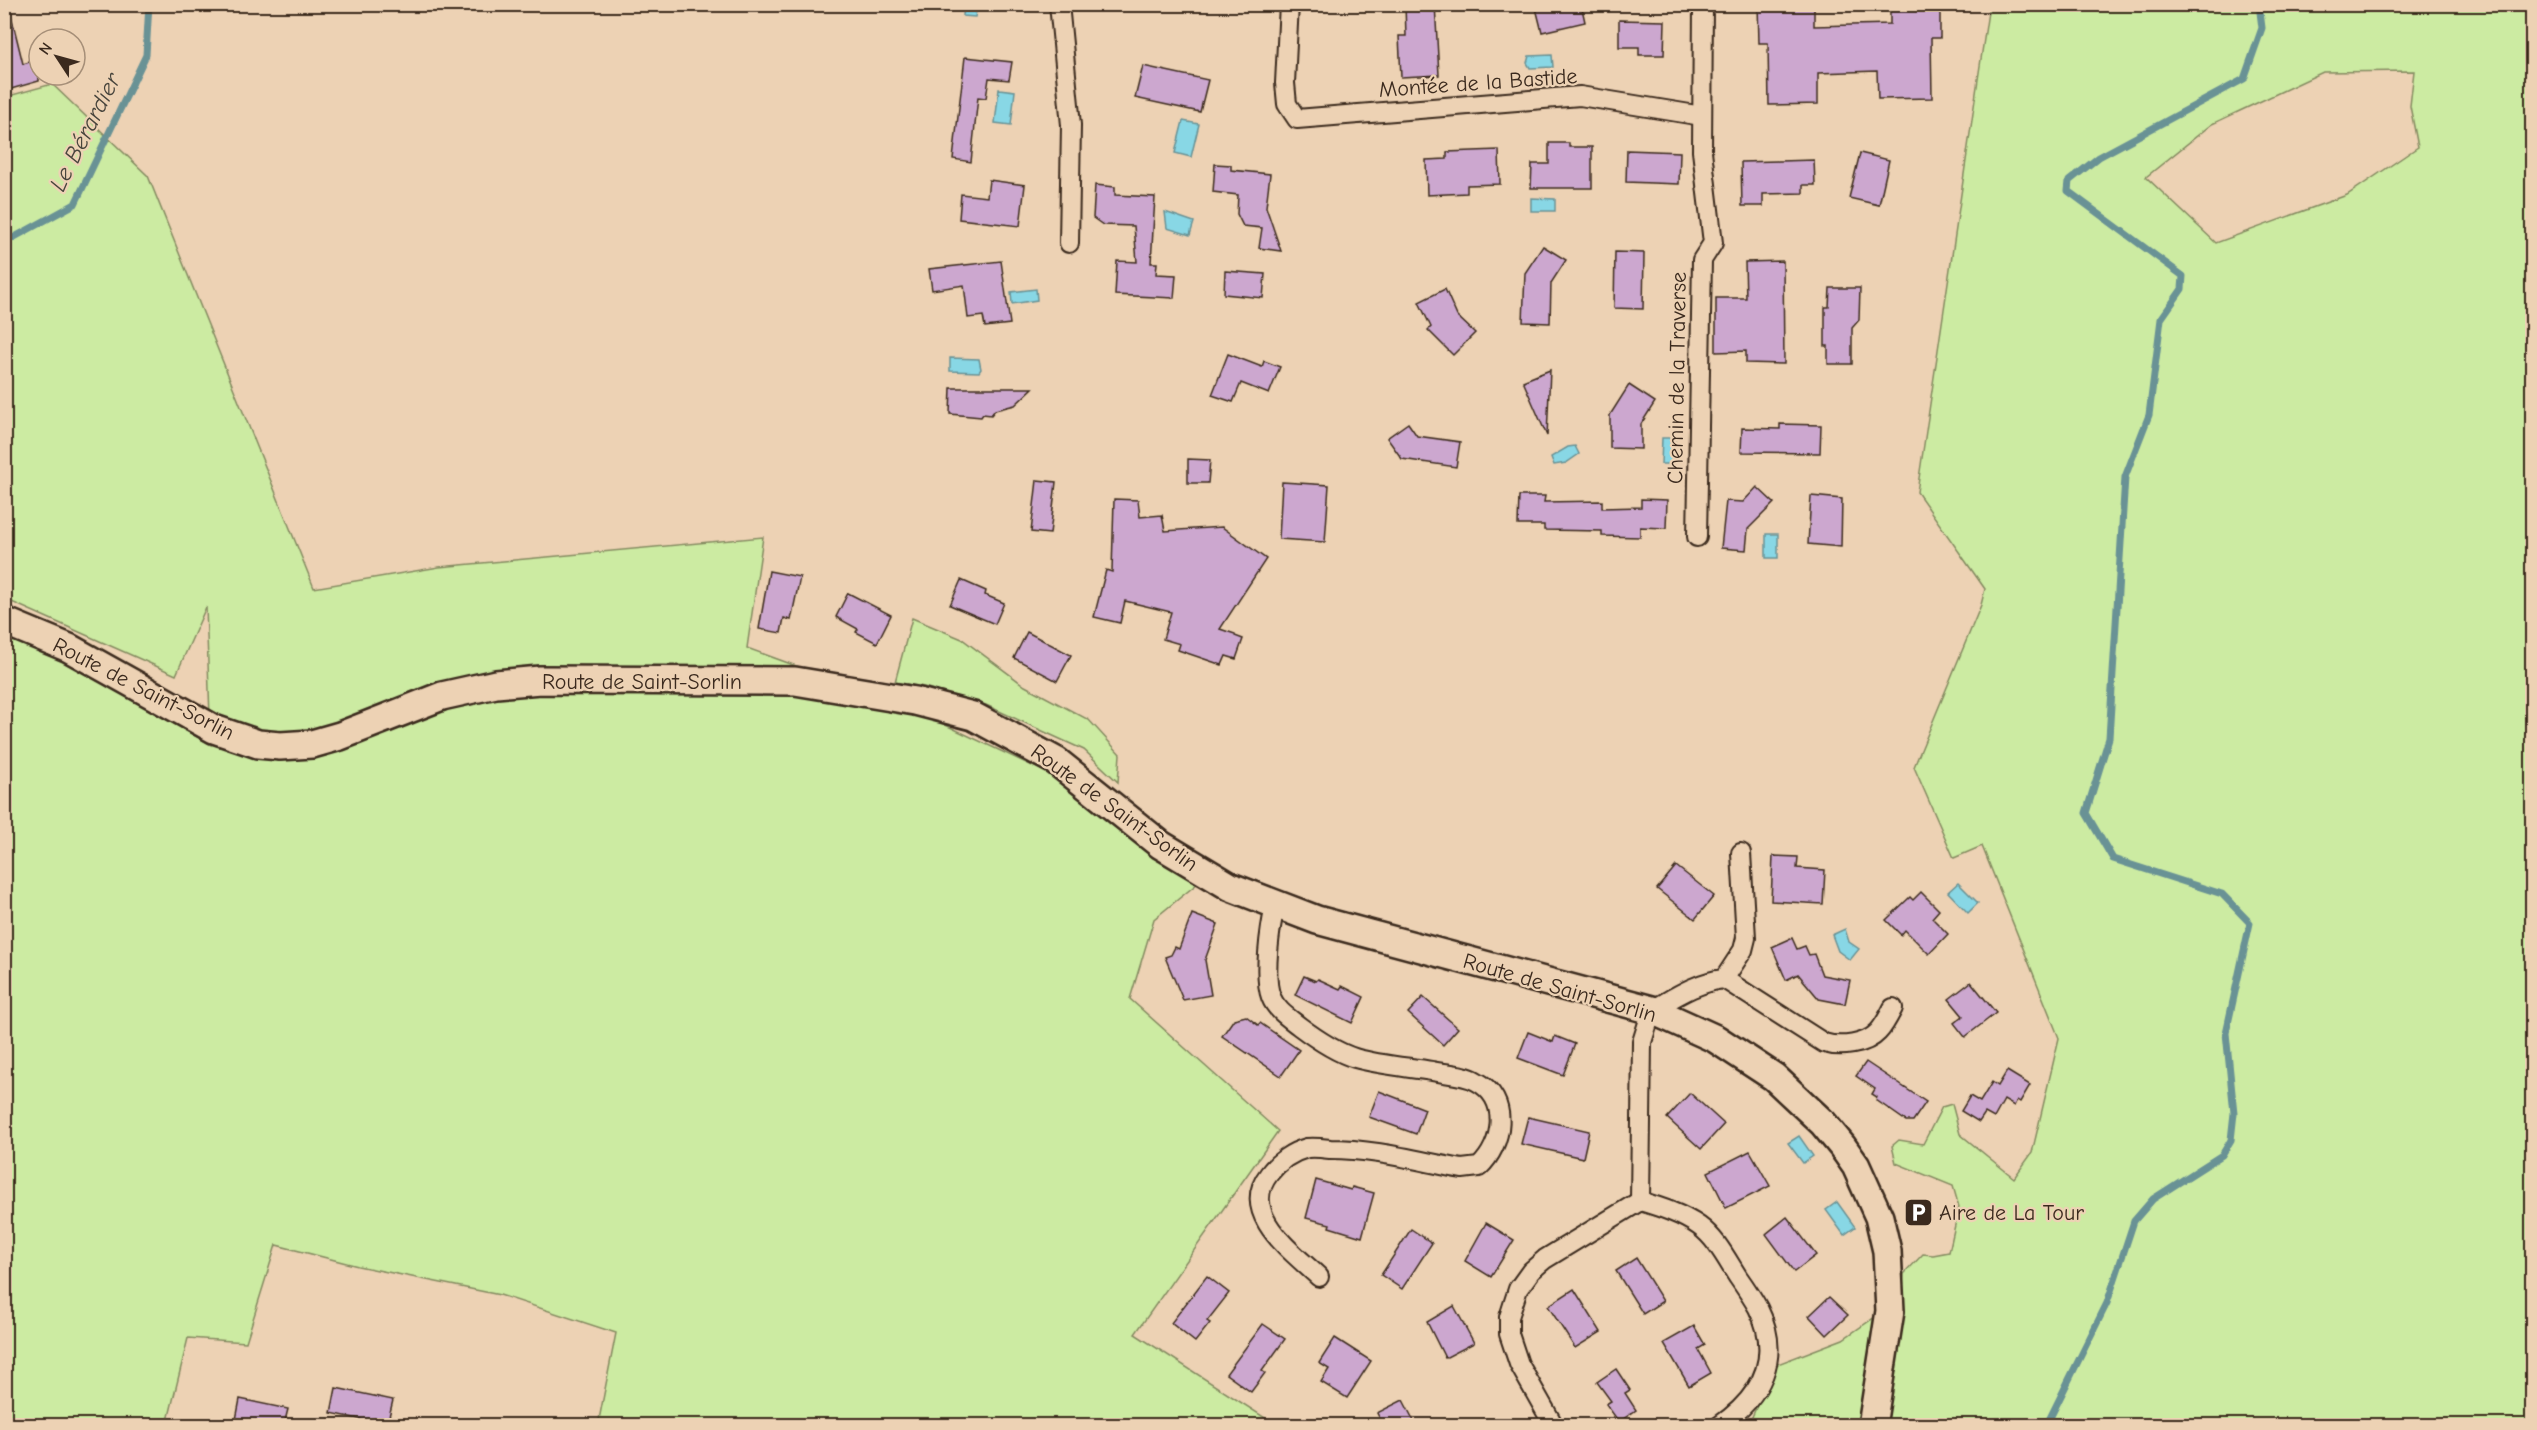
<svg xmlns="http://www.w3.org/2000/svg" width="2537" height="1430" viewBox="0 0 2537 1430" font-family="'Comic Neue',sans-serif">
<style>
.green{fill:#cceba2;stroke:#848a60;stroke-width:1.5;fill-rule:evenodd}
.water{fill:#88d7e5;stroke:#699295;stroke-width:1.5}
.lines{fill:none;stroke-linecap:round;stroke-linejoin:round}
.stream{stroke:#699295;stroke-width:7}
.building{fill:#cca7cf;stroke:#3b2a1e;stroke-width:1.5}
.street-casing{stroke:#3b2a1e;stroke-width:22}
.secondary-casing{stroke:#3b2a1e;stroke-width:32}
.street{stroke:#edd2b4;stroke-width:18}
.secondary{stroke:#edd2b4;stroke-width:27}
.labels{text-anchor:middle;stroke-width:4.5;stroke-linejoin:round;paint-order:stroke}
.street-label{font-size:22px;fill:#3b2a1e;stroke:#edd2b4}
.poi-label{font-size:22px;fill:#3b2a1e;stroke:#edd2b4;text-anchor:start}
.water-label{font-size:24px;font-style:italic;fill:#47443c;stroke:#edd2b4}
</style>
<rect width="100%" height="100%" fill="#edd2b4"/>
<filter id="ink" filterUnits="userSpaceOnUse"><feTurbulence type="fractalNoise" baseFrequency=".0167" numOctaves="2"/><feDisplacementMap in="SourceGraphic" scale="12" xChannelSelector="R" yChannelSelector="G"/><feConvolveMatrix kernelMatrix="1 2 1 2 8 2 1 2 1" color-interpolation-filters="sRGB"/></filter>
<g filter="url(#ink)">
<!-- green -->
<g class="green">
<path d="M1989 5H2532V1425L1748 1426 1775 1365 1843 1339 1901 1299 1904 1274 1923 1254 1933 1255 1949 1252 1959 1207 1953 1186 1896 1163 1892 1146 1899 1140 1923 1144 1942 1107 1952 1104 1960 1134 2014 1178 2032 1153 2059 1038 1982 846 1954 858 1914 767 1981 605 1985 589 1917 492ZM2414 71 2410 106 2418 147 2347 195 2216 243 2146 177 2212 124 2323 72Z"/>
<polygon points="52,84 148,176 314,588 439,567 763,537 747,648 903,705 1075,786 1198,883 1154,919 1130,999 1278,1131 1135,1334 1276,1425 598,1425 616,1333 500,1295 358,1266 276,1245 246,1342 188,1338 167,1425 27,1426 5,1422 5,637 46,651 211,745 206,607 176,675 5,599 5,97"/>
<polygon points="912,618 962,639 1025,686 1089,720 1120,754 1118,782 1084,750 986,705 924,687 895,682"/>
</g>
<!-- water -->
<g class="water">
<polygon points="964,5 977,5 975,17 963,16"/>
<polygon points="1552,55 1553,67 1530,68 1527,63 1529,56"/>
<polygon points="999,89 1015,91 1011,125 995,123"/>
<polygon points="1183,121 1199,124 1191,157 1175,153"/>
<polygon points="1531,198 1555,199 1555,211 1531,211"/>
<polygon points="1165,212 1194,222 1190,235 1167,228"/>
<polygon points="1036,289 1037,300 1012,304 1011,292"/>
<polygon points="950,358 979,359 981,369 979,372 950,371"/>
<polygon points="1662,438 1675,438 1674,464 1661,464"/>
<polygon points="1575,446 1579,454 1566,463 1554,465 1551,457 1568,447"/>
<rect x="1766" y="534" width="12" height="24"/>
<polygon points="1958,883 1978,903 1968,913 1948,892"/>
<polygon points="1845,929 1849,942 1859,949 1850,960 1838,951 1832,935"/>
<polygon points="1799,1136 1813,1156 1803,1163 1788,1143"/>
<polygon points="1837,1202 1855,1227 1844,1235 1826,1210"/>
</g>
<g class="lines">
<!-- stream -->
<g class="stream">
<polyline points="4,238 11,239 75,204 146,55 149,4"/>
<polyline points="2046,1426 2107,1303 2134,1221 2153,1199 2222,1155 2231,1140 2234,1113 2226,1033 2250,923 2222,894 2113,859 2086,813 2109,738 2125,477 2149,415 2161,319 2182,289 2183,276 2068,191 2069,181 2099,157 2244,79 2262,28 2259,4"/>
</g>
</g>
<!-- building -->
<g class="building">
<polygon points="1405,4 1435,4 1439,75 1401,77 1399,36 1406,36"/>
<polygon points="1535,4 1581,4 1585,22 1542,32"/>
<polygon points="1758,4 1814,4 1814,26 1890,24 1890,4 1940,4 1940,38 1931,38 1932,98 1878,99 1877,71 1818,73 1818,104 1769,105 1768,43 1759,43"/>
<polygon points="11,15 23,64 39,59 39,81 4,91 4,16"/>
<polygon points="1619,20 1665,21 1664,55 1639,55 1639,47 1619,47"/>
<polygon points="965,57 1012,62 1009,80 989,78 986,98 978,97 971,162 953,159"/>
<polygon points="1143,66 1208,80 1200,112 1135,98"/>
<polygon points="1549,143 1569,143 1569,147 1592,147 1592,188 1531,188 1532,164 1549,164"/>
<polygon points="1499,150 1500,184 1467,185 1467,193 1427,195 1426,160 1447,159 1447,152"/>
<polygon points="1627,150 1680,152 1679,184 1626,182"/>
<polygon points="1860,153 1889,160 1879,205 1849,198"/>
<polygon points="1814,160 1815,185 1803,185 1803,193 1763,194 1763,206 1742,206 1741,162"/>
<polygon points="1215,164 1231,165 1231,170 1270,174 1266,207 1281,251 1259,248 1262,228 1243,226 1237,214 1238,195 1213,192"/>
<polygon points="989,180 1025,185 1020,226 959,219 961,194 987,197"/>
<polygon points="1095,185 1115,187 1115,195 1155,197 1151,263 1157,263 1156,274 1176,275 1174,298 1115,295 1117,261 1137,262 1134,226 1103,225 1093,218"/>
<polygon points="1543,246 1566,260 1551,283 1550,323 1523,322 1525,273"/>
<polygon points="1615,252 1644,253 1643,309 1614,308"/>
<polygon points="1001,261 1010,324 985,327 983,316 968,318 964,285 932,290 929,269"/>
<polygon points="1783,261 1784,364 1746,363 1746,351 1716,352 1716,298 1746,298 1745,262"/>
<polygon points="1225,271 1265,274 1263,298 1224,294"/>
<polygon points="1830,288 1860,288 1859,320 1852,328 1852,364 1828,364 1828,346 1825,346 1825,307 1829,307"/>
<polygon points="1445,289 1457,316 1475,333 1453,355 1428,330 1431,327 1419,302"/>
<polygon points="1228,354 1262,367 1264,361 1280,367 1269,394 1241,383 1233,402 1212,395"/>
<polygon points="1550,370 1547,436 1523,381"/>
<polygon points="1629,385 1655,402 1641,424 1641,449 1610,448 1610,415"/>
<polygon points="951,388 1033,388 1015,405 995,410 991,415 983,414 981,417 950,414"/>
<polygon points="1408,423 1417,436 1460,442 1456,467 1402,459 1387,438"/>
<polygon points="1780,424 1821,425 1820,453 1741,452 1742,428 1780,429"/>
<polygon points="1188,459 1210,460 1208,483 1188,483"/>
<polygon points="1037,480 1056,482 1050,534 1031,532"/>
<polygon points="1282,482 1329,485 1325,542 1279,539"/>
<polygon points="1757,487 1774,503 1748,529 1746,550 1721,548 1726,501 1743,502"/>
<polygon points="1519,496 1545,496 1544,502 1602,501 1602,508 1641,507 1641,499 1667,500 1666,528 1640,527 1640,537 1602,536 1602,531 1544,530 1544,525 1518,525"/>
<polygon points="1811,496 1842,499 1841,547 1808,544"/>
<polygon points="1114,499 1138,500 1140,517 1162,515 1165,531 1222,527 1266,559 1220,629 1235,634 1235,636 1243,639 1236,659 1226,656 1222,665 1178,650 1180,644 1163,639 1171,612 1125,601 1120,623 1094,617 1106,570 1112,572"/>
<polygon points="769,571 800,577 791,620 784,618 781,633 759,629"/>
<polygon points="961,580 986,591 985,595 1004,603 995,624 950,605"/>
<polygon points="848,593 891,615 877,643 856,632 858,629 836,617"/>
<polygon points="1027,632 1071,655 1057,681 1014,658"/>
<polygon points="1773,856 1798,857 1797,868 1825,870 1823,904 1771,901"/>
<polygon points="1676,866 1714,896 1695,919 1657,889"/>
<polygon points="1921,892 1939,910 1932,918 1948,934 1929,954 1905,930 1901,935 1886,920 1910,897 1913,900"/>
<polygon points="1192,914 1218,924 1205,960 1211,995 1183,1000 1165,957 1171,955 1175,947 1179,949"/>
<polygon points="1792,938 1797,949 1805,946 1809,955 1814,954 1822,975 1850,980 1845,1004 1819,999 1798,974 1786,980 1772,947"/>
<polygon points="1304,976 1316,981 1318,979 1340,989 1342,986 1364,997 1352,1023 1295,995"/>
<polygon points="1971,982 1996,1013 1965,1037 1954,1023 1963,1016 1949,999"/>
<polygon points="1423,997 1458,1028 1443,1045 1408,1013"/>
<polygon points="1246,1016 1258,1025 1260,1023 1299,1050 1281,1076 1222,1036 1234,1019"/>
<polygon points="1528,1032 1553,1042 1555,1036 1575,1044 1563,1075 1518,1058"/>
<polygon points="1866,1062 1926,1102 1913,1121 1906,1121 1876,1100 1877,1097 1872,1094 1875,1089 1856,1076"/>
<polygon points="2007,1071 2030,1085 2020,1102 2017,1100 2014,1106 2004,1100 1994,1118 1985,1113 1979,1122 1961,1111 1970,1096 1980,1102 1992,1082 1998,1086"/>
<polygon points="1379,1091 1425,1109 1416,1134 1369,1117"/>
<polygon points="1690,1093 1724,1124 1701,1149 1667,1118"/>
<polygon points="1528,1117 1589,1131 1583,1158 1521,1144"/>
<polygon points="1750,1151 1770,1186 1726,1208 1708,1172"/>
<polygon points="1316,1180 1351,1190 1352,1187 1374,1193 1362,1237 1329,1227 1330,1224 1306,1218"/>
<polygon points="1787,1217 1816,1255 1794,1272 1766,1234"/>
<polygon points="1486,1223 1514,1240 1491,1277 1465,1261"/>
<polygon points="1411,1229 1432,1243 1402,1289 1381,1275"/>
<polygon points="1636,1258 1663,1301 1643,1314 1616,1271"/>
<polygon points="1207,1276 1229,1293 1207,1321 1210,1323 1195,1342 1171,1323"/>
<polygon points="1574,1289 1601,1332 1575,1348 1548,1306"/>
<polygon points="1829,1297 1848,1315 1827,1335 1809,1316"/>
<polygon points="1454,1306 1474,1343 1445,1358 1427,1322"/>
<polygon points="1263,1324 1285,1339 1262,1371 1265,1373 1251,1392 1226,1374"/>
<polygon points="1694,1326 1705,1345 1698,1349 1711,1373 1689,1386 1664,1343"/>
<polygon points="1335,1338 1371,1361 1347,1398 1321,1382 1329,1369 1319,1363"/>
<polygon points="1616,1369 1630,1390 1625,1393 1636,1410 1619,1422 1606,1404 1611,1401 1597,1382"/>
<polygon points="336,1388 393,1400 387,1425 331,1413"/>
<polygon points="240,1399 288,1409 284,1425 235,1425"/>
<polygon points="1403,1400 1416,1425 1383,1425 1377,1413"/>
</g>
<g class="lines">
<defs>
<g id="street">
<polyline points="1059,4 1071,125 1069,243"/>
<polyline points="1289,4 1285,83 1287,104 1297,119 1580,96 1702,116"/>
<polyline points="1697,537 1702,260 1713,243 1702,151 1703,4"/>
<path d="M1275 906C1270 928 1263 976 1271 997 1276 1010 1289 1018 1299 1026 1315 1038 1335 1052 1355 1058 1379 1065 1407 1067 1432 1071 1446 1074 1464 1074 1476 1081 1511 1099 1503 1145 1479 1167L1462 1169C1418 1161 1374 1149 1330 1149 1322 1148 1314 1147 1307 1148 1292 1152 1278 1162 1269 1174 1238 1214 1293 1252 1319 1277"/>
<path d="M1724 979 1824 1043C1840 1048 1866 1045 1878 1032 1884 1026 1889 1016 1893 1008"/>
<path d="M1640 1201 1642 1042 1652 1010C1675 997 1697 982 1724 979L1743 950 1746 938 1741 853"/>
<path d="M1554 1426 1519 1364 1509 1334V1317L1518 1289 1531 1271 1545 1259 1640 1201C1660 1207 1682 1214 1699 1226 1716 1238 1727 1260 1738 1277 1745 1287 1752 1297 1758 1308 1783 1358 1761 1397 1719 1426"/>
</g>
<polyline id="secondary" points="4,621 69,648 214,729 258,744 280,746 312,744 340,736 442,696 496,684 540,680 795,681 915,701 973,716 1056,761 1161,845 1231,887 1317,920 1652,1010 1716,1039 1774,1077 1823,1123 1842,1146 1856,1166 1879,1217 1887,1251 1890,1311 1872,1426"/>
</defs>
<!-- street casing -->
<use href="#street" class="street-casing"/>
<!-- secondary casing -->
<use href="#secondary" class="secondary-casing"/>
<!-- street -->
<use href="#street" class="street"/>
<!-- secondary -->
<use href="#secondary" class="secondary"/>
</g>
</g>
<!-- icons -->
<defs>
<symbol id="parking-square" viewBox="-11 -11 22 22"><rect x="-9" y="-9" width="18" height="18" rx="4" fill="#3b2a1e" stroke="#edd2b4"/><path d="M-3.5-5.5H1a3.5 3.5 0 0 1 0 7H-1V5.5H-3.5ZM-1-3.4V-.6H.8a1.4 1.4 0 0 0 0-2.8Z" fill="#fff"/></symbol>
</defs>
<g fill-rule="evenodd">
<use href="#parking-square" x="1902" y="1196" width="33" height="33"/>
</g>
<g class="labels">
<!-- street labels -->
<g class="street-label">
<text transform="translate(1478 82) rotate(-4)" y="8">Montée de la Bastide</text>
<text transform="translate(1676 378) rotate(-89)" y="8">Chemin de la Traverse</text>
<text x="642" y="689">Route de Saint-Sorlin</text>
<text transform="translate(144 688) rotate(27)" y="8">Route de Saint-Sorlin</text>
<text transform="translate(1115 807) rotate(36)" y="8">Route de Saint-Sorlin</text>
<text transform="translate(1560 987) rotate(16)" y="8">Route de Saint-Sorlin</text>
</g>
<!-- poi labels -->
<g class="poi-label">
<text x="1939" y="1220">Aire de La Tour</text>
</g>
<!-- water labels -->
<g class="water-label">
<text transform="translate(85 132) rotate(-63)" y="8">Le Bérardier</text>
</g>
</g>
<!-- margin -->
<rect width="2537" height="1430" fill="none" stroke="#edd2b4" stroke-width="24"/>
<rect x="12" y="12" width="2513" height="1406" fill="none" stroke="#3b2a1e" stroke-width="2" filter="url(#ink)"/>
<!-- north arrow -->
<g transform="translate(57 57) rotate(306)"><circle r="28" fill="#edd2b4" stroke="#a68f78" stroke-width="1.5"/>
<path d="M0-4.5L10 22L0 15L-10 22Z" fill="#3b2a1e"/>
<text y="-9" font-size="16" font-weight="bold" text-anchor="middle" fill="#3b2a1e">N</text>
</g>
</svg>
